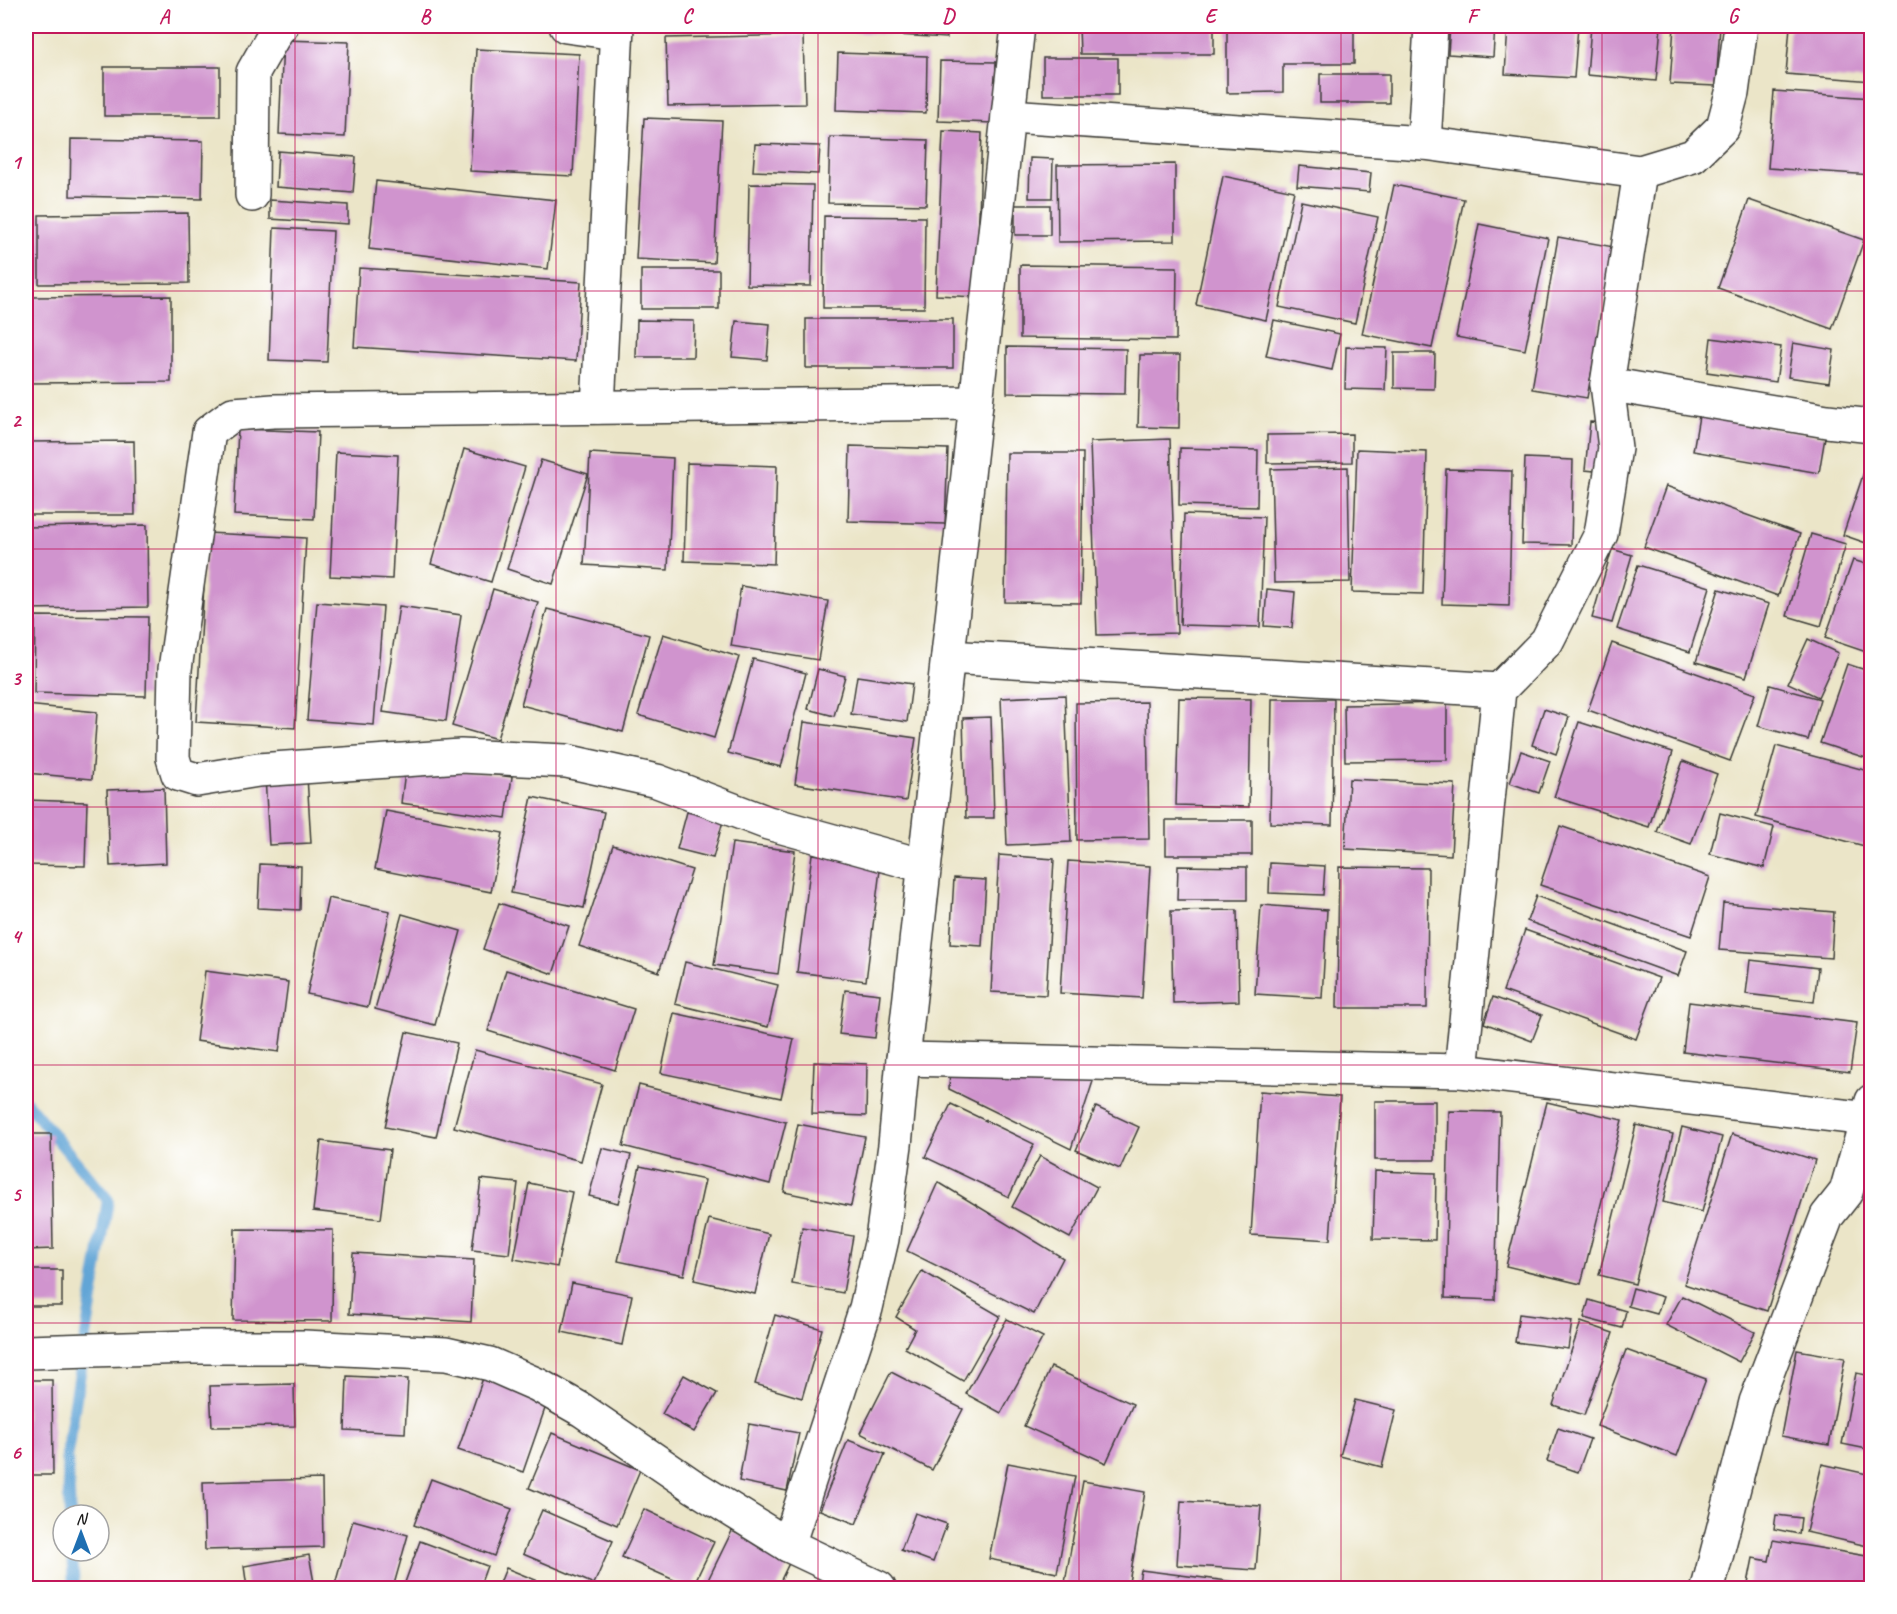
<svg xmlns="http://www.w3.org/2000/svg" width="1897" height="1614" viewBox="0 0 1897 1614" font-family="Caveat,sans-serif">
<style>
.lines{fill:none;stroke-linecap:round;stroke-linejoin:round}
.stream{stroke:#62a5d6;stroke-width:12}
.building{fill:#d094ce}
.minor-casing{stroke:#3b3a36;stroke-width:36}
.minor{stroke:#fff;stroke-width:33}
.grid{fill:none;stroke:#c2185b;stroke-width:1.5;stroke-opacity:0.55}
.neatline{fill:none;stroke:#c2185b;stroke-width:2}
.grid-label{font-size:20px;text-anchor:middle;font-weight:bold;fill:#c2185b}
</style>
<rect width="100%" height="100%" fill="#fff"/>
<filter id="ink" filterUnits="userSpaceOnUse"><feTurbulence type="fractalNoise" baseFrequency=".0167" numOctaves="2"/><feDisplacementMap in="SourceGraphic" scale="12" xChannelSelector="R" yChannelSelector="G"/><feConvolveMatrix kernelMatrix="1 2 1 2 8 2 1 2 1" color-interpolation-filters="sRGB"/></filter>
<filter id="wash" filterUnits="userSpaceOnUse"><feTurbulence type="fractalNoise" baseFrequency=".008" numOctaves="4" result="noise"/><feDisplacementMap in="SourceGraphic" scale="24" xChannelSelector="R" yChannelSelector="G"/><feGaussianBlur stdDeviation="1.35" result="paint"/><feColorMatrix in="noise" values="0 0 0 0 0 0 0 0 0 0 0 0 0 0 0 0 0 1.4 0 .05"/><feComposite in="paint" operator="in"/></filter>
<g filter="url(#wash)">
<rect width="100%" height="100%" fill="#ebe5c8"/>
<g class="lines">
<!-- stream -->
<g class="stream">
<polyline points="26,1102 108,1200 67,1453 70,1515"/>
<polyline points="72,1551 74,1588"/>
</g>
</g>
<g id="blocks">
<!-- building -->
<g class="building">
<polygon points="833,26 947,26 947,38 833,31"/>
<polygon points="1079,26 1214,26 1214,54 1080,54"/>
<polygon points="1227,26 1354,26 1354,64 1283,64 1283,92 1227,93"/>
<polygon points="1450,26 1495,26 1493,57 1448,54"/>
<polygon points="1508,26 1578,26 1574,78 1505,74"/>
<polygon points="1591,26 1661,26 1656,81 1587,75"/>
<polygon points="1674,26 1720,26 1716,86 1670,84"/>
<polygon points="1790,26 1872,26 1872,81 1786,74"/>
<polygon points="803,35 805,104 668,106 666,38"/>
<polygon points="283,40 349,42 345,137 279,134"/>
<polygon points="476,49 579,54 573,176 470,171"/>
<polygon points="838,53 927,56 926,113 836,110"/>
<rect x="1043" y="58" width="75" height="37"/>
<polygon points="940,61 996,62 994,123 938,121"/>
<rect x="104" y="67" width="116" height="49"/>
<rect x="1320" y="74" width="69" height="29"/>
<polygon points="1774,91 1872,98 1872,175 1768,168"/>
<polygon points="644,118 722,121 714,263 636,259"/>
<polygon points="943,131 982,133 976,297 936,295"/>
<polygon points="830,137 928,140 926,205 828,203"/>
<polygon points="71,139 203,141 202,199 70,196"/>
<polygon points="755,144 820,146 818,174 753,171"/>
<polygon points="278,151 356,157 353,193 276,187"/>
<polygon points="1030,158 1053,159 1052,198 1029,198"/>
<polygon points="1175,164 1175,241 1058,242 1057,165"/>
<polygon points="1299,166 1371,173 1369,192 1297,186"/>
<polygon points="1223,176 1294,191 1266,320 1196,305"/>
<polygon points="376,181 556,200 548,269 369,249"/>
<polygon points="749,184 813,185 811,286 747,285"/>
<polygon points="1394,185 1464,199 1432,348 1362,334"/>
<polygon points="270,200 348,205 348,224 270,219"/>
<polygon points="1749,200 1864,240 1832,329 1718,288"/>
<polygon points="1301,201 1378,217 1355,323 1279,307"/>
<rect x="1015" y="205" width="35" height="30"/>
<polygon points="188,213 189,283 39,284 39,215"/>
<polygon points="824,216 925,217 924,308 823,308"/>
<polygon points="1479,224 1548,238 1525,350 1456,337"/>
<polygon points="274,228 333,231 327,362 269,360"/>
<polygon points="1558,237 1614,247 1587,398 1532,389"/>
<polygon points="1020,265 1177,267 1176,340 1020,338"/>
<polygon points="359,268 581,282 576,361 354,347"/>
<rect x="641" y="270" width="78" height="39"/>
<polygon points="171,296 171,382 26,383 26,297"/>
<rect x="806" y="319" width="147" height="49"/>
<polygon points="637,320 694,321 693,357 636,357"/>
<polygon points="1274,320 1340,334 1332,370 1266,356"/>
<polygon points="736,321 770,324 767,360 732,357"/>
<polygon points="1711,338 1781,347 1776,382 1707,372"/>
<polygon points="1793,343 1834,350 1829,383 1788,377"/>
<polygon points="1007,347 1126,349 1125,394 1007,393"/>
<polygon points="1346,347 1387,348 1385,390 1345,389"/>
<polygon points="1394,353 1435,353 1434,389 1394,388"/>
<polygon points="1140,355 1180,355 1179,428 1138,427"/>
<polygon points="1699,416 1825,437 1819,473 1693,451"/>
<polygon points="1590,422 1608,423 1604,472 1585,470"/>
<polygon points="238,429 318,432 314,519 234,515"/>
<polygon points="1352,434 1352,462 1267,463 1267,435"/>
<polygon points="1170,439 1177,633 1097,635 1090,442"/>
<polygon points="134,441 135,515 26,515 26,442"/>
<polygon points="850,446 948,449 945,524 848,521"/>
<polygon points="1180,448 1258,450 1257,507 1179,505"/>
<polygon points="464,449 525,467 491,582 431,564"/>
<polygon points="1357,449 1427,452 1423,594 1352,592"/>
<polygon points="336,452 398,455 392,579 330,576"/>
<polygon points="590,453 673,458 668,570 584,565"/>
<polygon points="1007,453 1083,453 1081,603 1005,602"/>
<polygon points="1525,458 1573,460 1571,545 1522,544"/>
<polygon points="541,460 588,474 553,584 507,569"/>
<polygon points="687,463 777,466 774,564 684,561"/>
<polygon points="1348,467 1350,582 1274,583 1271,469"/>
<polygon points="1446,469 1512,471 1509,606 1442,604"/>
<polygon points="1865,469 1872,471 1872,527 1866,543 1843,535"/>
<polygon points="1666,486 1800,534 1778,596 1644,547"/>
<polygon points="1184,514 1264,517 1260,627 1180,625"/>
<polygon points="147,525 148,607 26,609 26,527"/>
<polygon points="207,533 306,538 295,728 196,722"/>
<polygon points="1811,534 1846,544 1821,626 1787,616"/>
<polygon points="1612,549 1632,555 1612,623 1592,618"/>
<polygon points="1853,560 1872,566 1872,654 1825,638"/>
<polygon points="1638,565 1710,587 1690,652 1617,629"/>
<polygon points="741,586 828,601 818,660 731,646"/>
<polygon points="493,589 538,602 497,739 452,726"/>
<polygon points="1267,589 1295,592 1292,628 1264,626"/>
<polygon points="1719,589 1769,604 1746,677 1696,662"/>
<polygon points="317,602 383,607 374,725 307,720"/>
<polygon points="399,606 461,615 446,721 383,712"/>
<polygon points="547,609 649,635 623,732 521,705"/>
<polygon points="35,616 148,617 146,696 34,693"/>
<polygon points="663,634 739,657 714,738 638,715"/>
<polygon points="1808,639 1838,653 1818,697 1788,683"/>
<polygon points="1612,643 1755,694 1730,761 1588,710"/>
<polygon points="753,659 806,673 781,767 728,753"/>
<polygon points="1847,664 1872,672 1872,760 1820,743"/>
<polygon points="818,669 845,676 834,716 808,709"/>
<polygon points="857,676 912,684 907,722 851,714"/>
<polygon points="1770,685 1820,699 1808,740 1758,726"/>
<polygon points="1065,695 1071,842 1007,845 1001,698"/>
<polygon points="1179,698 1251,699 1249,807 1176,805"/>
<polygon points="1272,699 1334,699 1332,825 1270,823"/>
<polygon points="1147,702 1149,839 1077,840 1076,703"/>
<polygon points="1447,703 1447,760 1345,761 1344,705"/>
<polygon points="26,705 97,712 92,779 26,773"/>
<polygon points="1544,709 1569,717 1556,754 1532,745"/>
<polygon points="991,717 994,818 966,818 963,718"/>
<polygon points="804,722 916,738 906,801 795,784"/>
<polygon points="1579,722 1673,752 1649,827 1554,797"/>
<polygon points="1776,746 1872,772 1872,848 1756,817"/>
<polygon points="1521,751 1550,761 1539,793 1510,783"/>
<polygon points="1683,761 1717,774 1691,844 1657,832"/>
<polygon points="406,763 512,777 506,818 401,803"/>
<polygon points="307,776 311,843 269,845 265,777"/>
<polygon points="1349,779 1455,784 1451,855 1345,849"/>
<polygon points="164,788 166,863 110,866 107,790"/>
<polygon points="532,797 604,812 584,908 511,893"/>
<polygon points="26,800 87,802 85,866 26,865"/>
<polygon points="386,811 503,833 491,892 375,869"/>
<polygon points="687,812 723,821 713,858 677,849"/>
<polygon points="1720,813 1774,827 1764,868 1710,854"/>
<rect x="1166" y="820" width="86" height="35"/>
<polygon points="1560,826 1710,877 1691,936 1540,885"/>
<polygon points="732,843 795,851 778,974 714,965"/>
<polygon points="613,845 692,870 659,972 579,946"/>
<polygon points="812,854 881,862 866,981 797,972"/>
<polygon points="999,855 1054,859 1046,995 991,992"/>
<polygon points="1068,861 1150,866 1142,998 1060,993"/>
<polygon points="1270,863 1325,866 1323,895 1269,893"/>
<polygon points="260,864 301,866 300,910 258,908"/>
<polygon points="1178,866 1247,867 1247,900 1177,900"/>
<polygon points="1339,867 1428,868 1427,1008 1337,1008"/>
<polygon points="954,878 986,880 982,946 950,944"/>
<polygon points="1536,896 1687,951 1678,976 1527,921"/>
<polygon points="328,898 390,911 368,1007 307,994"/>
<polygon points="499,903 569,926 553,974 483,949"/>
<polygon points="1723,903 1834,912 1831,958 1719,950"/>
<polygon points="1261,905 1327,910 1322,998 1255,994"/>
<polygon points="1237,910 1239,1001 1173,1003 1171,911"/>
<polygon points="402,914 461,931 435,1025 375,1009"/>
<polygon points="1525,930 1659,978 1636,1039 1503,991"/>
<polygon points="1750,960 1818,968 1814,1002 1746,994"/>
<polygon points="685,962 778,985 768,1027 675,1004"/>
<polygon points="506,970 634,1009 615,1070 488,1031"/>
<polygon points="205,971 288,982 279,1052 196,1041"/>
<polygon points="845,990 880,994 875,1038 839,1034"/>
<polygon points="1493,997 1542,1015 1532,1041 1484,1023"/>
<polygon points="1689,1002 1857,1023 1850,1072 1683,1052"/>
<polygon points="674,1013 794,1039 781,1098 661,1073"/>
<polygon points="406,1032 457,1043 436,1137 385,1127"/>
<polygon points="475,1050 602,1084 581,1161 454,1127"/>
<polygon points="814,1062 867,1064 866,1116 812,1114"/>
<polygon points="950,1069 1096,1072 1071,1149 949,1089"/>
<polygon points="639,1085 786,1122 770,1184 623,1146"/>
<polygon points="1260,1091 1340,1097 1330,1240 1251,1235"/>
<rect x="1375" y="1101" width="60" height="59"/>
<polygon points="1547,1102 1622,1120 1581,1284 1506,1266"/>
<polygon points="951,1104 1034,1144 1009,1197 925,1157"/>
<polygon points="1096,1107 1139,1127 1120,1169 1076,1150"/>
<polygon points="1449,1111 1500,1112 1495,1300 1445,1298"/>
<polygon points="798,1124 865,1137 851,1206 784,1192"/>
<polygon points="1636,1125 1673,1134 1635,1284 1599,1275"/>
<polygon points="1682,1127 1722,1137 1702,1212 1663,1202"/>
<polygon points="26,1134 51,1134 53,1249 27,1250"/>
<polygon points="1732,1134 1815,1160 1767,1311 1684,1284"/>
<polygon points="321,1141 390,1150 381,1219 313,1211"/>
<polygon points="602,1148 631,1155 618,1203 589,1196"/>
<polygon points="1040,1156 1097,1187 1070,1238 1012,1207"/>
<polygon points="640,1166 705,1180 684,1275 618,1261"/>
<polygon points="1375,1171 1436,1173 1435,1240 1373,1239"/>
<polygon points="481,1179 518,1183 509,1254 472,1250"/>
<polygon points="938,1182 1063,1258 1034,1314 907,1251"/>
<polygon points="529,1183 572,1192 557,1267 514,1259"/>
<polygon points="709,1219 769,1234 755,1294 694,1280"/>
<polygon points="802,1227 853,1236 843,1293 792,1284"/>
<polygon points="235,1229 333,1230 332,1321 233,1320"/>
<polygon points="353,1253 474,1260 471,1322 349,1314"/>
<rect x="30" y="1270" width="32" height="36"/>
<polygon points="922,1271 1000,1316 963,1381 905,1348 915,1329 896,1317"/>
<polygon points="572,1283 632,1295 622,1345 562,1332"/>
<polygon points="1633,1288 1663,1297 1657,1314 1628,1306"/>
<polygon points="1682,1296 1755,1332 1739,1362 1666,1325"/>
<polygon points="1589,1300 1626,1311 1622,1328 1584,1318"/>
<polygon points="1519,1314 1572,1321 1568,1349 1515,1342"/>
<polygon points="775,1315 822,1329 802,1398 755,1384"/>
<polygon points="1007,1319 1043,1337 1001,1413 966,1394"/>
<polygon points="1581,1322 1613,1333 1584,1415 1553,1405"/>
<polygon points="1626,1350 1706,1379 1677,1456 1597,1426"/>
<polygon points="1797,1350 1845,1358 1829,1445 1781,1436"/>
<polygon points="1051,1367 1133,1404 1106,1463 1024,1426"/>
<polygon points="891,1372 963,1409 932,1470 860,1433"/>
<polygon points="1856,1373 1872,1376 1872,1450 1842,1444"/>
<polygon points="684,1375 717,1393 694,1432 662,1414"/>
<polygon points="347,1376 408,1379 405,1433 345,1430"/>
<polygon points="483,1378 548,1400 523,1472 458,1450"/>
<polygon points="26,1380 52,1380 53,1475 26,1475"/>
<polygon points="294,1384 295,1426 212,1427 210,1386"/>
<polygon points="1355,1400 1396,1410 1382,1467 1340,1456"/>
<polygon points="749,1424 799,1433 787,1491 739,1481"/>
<polygon points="1558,1428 1590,1439 1578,1472 1547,1461"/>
<polygon points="552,1433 640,1470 617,1525 529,1488"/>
<polygon points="848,1440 885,1454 856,1524 820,1510"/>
<polygon points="1008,1463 1075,1476 1057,1573 989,1559"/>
<polygon points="1822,1464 1872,1475 1872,1547 1806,1532"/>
<polygon points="322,1479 323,1547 205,1550 203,1482"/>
<polygon points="431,1479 512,1509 494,1556 414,1525"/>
<polygon points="1083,1481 1145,1492 1128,1588 1064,1588"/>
<polygon points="1181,1501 1261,1506 1256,1570 1177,1565"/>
<polygon points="644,1509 714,1542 692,1588 622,1557"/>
<polygon points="542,1510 613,1541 594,1584 523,1554"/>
<polygon points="915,1513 947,1524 933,1562 901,1550"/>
<polygon points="1776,1515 1801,1518 1799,1534 1774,1529"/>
<polygon points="353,1520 408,1535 393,1588 334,1588"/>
<polygon points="732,1531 791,1559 777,1588 704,1588"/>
<polygon points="1773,1540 1872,1557 1872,1588 1747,1588 1753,1558 1769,1561"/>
<polygon points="420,1541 487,1566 479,1588 403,1588"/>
<polygon points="309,1555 315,1588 247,1588 244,1566"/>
<polygon points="506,1568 555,1588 498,1588"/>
<polygon points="1141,1570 1251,1584 1251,1588 1138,1588"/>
</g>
</g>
</g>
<g filter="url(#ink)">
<use href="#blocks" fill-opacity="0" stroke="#3b3a36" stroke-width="1.5"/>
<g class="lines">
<defs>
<g id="minor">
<polyline points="566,26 616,33"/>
<polyline points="1008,116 1424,143 1640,172 1693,156 1723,127 1732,93 1741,26"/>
<polyline points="1424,143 1431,26"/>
<polyline points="252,195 253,72 277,30 281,26"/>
<polyline points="1607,384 1827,421 1872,426"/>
<polyline points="598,407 617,26"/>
<polyline points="948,657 1499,690"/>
<polyline points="924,866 768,823 657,781 566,761 461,756 258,770 197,780 178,774 173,758 175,669 209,432 233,414 273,411 976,403"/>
<polyline points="903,1059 1461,1071 1868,1119"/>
<polyline points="1461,1071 1499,690 1547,641 1601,534 1615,448 1607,384 1640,172"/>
<polyline points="26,1352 191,1347 304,1347 446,1354 490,1364 538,1385 582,1410 693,1486 788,1545 879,1588"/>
<polyline points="788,1545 866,1308 882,1239 895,1145 903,1059 1018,26"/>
<polyline points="1708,1588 1756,1402 1827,1216 1846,1192 1872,1101"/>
</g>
</defs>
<!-- minor casing -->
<use href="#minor" class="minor-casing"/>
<!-- minor -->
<use href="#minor" class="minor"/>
</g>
</g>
<!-- grid -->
<path class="grid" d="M295 26V1588M556 26V1588M818 26V1588M1079 26V1588M1341 26V1588M1602 26V1588M26 291H1872M26 549H1872M26 807H1872M26 1065H1872M26 1323H1872"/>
<!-- margin -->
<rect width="1897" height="1614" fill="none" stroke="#fff" stroke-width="66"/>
<!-- north arrow -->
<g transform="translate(81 1533)"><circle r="28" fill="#ffffff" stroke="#a4a4a4" stroke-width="1.5"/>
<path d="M0-4.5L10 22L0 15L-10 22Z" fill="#1f6fb2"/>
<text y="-9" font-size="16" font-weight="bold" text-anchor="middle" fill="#1c1c1c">N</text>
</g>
<rect x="33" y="33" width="1831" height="1548" class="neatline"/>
<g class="grid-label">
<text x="164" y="23">A</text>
<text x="425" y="23">B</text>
<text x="687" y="23">C</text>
<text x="948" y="23">D</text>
<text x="1210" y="23">E</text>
<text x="1472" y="23">F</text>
<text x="1733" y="23">G</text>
<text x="16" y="169">1</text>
<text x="16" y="427">2</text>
<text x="16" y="685">3</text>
<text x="16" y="943">4</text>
<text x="16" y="1201">5</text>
<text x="16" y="1459">6</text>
</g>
</svg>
